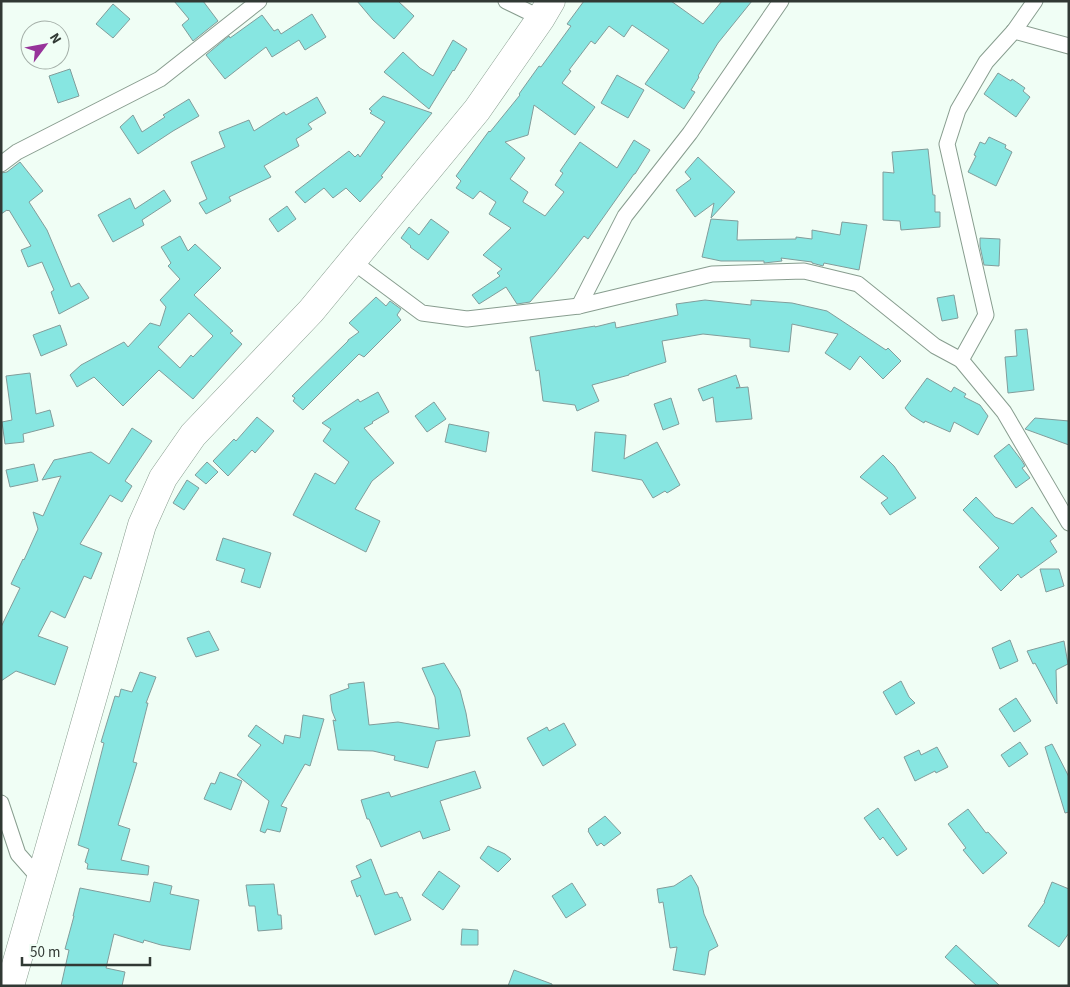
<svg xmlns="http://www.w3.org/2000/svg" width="1070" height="987" viewBox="0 0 1070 987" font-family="'Source Sans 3',sans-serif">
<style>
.building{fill:#87e6e1;stroke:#829d9b;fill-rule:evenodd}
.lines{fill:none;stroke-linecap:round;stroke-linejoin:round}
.street-casing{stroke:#889d8f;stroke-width:17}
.highway-casing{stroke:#889d8f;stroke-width:29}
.street{stroke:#fff;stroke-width:15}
.highway{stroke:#fff;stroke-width:28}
</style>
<rect width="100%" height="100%" fill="#f0fef5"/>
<!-- building -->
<g class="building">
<polygon points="174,1 203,1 218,21 193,41 182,25 189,19"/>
<polygon points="357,1 398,1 414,16 394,39 373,20"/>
<polygon points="584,1 671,1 703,24 722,1 752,1 718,43 698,76 699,77 691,90 695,92 684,109 645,84 669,50 632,25 624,37 609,26 595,44 591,41 569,70 571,71 562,83 595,107 575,135 534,105 528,135 505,142 525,158 510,179 528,192 523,201 523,202 545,216 564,192 555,185 563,173 560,171 580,142 617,168 634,140 650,150 635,174 634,174 588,239 584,236 555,273 530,302 517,304 506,287 479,304 472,295 500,276 497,273 502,269 483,255 511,228 489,214 496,202 480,191 473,199 456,188 461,181 456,176 489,131 490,132 520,95 519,94 539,66 541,67 571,26 567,24"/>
<polygon points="113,4 130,19 113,38 96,24"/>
<polygon points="312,14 326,37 305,50 299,40 272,57 266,47 225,79 206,55 229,36 230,38 262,15 274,31 278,29 281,34"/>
<polygon points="453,40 467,49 454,71 453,70 429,109 384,72 403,52 420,68 433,76"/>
<polygon points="70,69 79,96 58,103 49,76"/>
<polygon points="998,73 1011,81 1012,79 1025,88 1023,91 1030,97 1016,117 984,94"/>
<polygon points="617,75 644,90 628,118 601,103"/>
<polygon points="383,96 432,113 381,176 383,177 360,202 346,188 333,198 324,188 305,203 295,192 349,151 355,157 358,154 360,157 385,122 370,113 372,111 369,109"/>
<polygon points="317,97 326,113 308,124 312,129 296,139 299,146 264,166 271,177 229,197 231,201 206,214 199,203 207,199 191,162 225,147 219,132 249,120 254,131 284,112 286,115"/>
<polygon points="189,99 199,116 173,131 138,154 120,127 133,115 142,132 165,117 163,115"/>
<polygon points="989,137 1006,145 1005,148 1012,152 996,186 968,172 976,156 974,155 980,142 985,144"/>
<polygon points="928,149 933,195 935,195 935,212 940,212 940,227 901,230 900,221 883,220 883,172 894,173 892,152"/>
<polygon points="698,157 735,192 711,218 714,203 695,217 676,190 691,179 685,172"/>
<polygon points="20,162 43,191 29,202 47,230 71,287 79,283 89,298 59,314 51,292 54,290 42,262 28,267 21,250 31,246 9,210 8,211 7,210 1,214 1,173 7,172"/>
<polygon points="164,190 171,201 142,220 144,225 113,242 98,215 130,198 135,209"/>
<polygon points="287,206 296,219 278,232 269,219"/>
<polygon points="431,219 449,232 428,260 410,247 411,246 401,238 409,227 419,235"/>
<polygon points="711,219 738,221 737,240 796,239 796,237 812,239 812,230 840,235 842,222 867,225 859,270 824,263 823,266 812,263 812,262 781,258 782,261 764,263 764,261 721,261 702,257"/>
<path d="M180 236 188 251 195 244 221 268 194 295 233 331 230 333 242 344 193 399 159 370 123 406 94 377 77 387 70 375 81 365 124 342 128 347 150 323 160 326 166 307 160 300 180 279 168 266 171 263 161 247ZM189 313 213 336 193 357 191 355 180 368 158 347Z"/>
<polygon points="980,238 1000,239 999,266 984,265 980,246"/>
<polygon points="954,295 958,318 942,321 937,298"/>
<polygon points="376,297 386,306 390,301 401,309 397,315 401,320 364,357 359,354 303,410 293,401 295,398 292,396 348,341 348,340 359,332 349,323"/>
<polygon points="705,300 751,305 751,300 792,303 827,311 886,350 888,348 901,361 883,379 860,356 850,370 825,353 838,334 792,324 789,352 750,347 750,339 703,334 662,341 666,362 629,374 629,375 592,385 599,401 577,411 575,405 543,401 539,370 536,371 530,337 595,326 595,327 615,322 616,328 678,315 676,304"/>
<polygon points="60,325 67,345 41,356 33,335"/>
<polygon points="1027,329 1034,390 1008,393 1005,357 1017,356 1015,330"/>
<polygon points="30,373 36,414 50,410 54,426 23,434 24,442 5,444 2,422 12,420 6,376"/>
<polygon points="736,375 740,387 736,388 748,387 752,419 716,422 713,397 703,401 698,389"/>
<polygon points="927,378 951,392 954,387 966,394 964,397 980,405 988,416 978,435 954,422 950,432 925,421 924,423 911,415 905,408"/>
<polygon points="378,392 389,412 372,422 373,423 364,428 394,463 372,481 355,509 380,521 366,552 293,515 315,473 335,484 349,462 323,441 331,429 322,423 358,399 360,402"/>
<polygon points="671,398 679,424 663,430 654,404"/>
<polygon points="434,402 446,419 427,432 415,416"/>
<polygon points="257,417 274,431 255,453 252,450 228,476 213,461 234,439 236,441"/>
<polygon points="1035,418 1069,421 1069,445 1025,429"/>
<polygon points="449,424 489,432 486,452 445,442"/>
<polygon points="132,428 152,441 125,481 132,486 122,502 110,495 80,544 102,553 91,579 84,576 65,618 51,611 38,636 68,647 55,685 16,671 1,681 1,627 20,588 11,584 23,559 24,560 38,529 33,512 43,516 61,476 42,480 54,460 91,452 109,464"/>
<polygon points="595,432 626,435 624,459 657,442 680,485 667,493 665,491 653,498 642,480 592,471"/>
<polygon points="1009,444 1022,461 1025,466 1022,468 1030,478 1016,488 994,456"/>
<polygon points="883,455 894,466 916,498 890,515 881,503 888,498 860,477"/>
<polygon points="207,462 218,472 206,484 195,475"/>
<polygon points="34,464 38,481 10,487 6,470"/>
<polygon points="187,480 199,488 184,510 173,503"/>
<polygon points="976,497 995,517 1013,524 1032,507 1057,536 1050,541 1057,552 1021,578 1018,574 1001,591 979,567 999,548 963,510"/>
<polygon points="223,538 271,553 260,588 241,582 245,569 216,560"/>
<polygon points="1040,569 1059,569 1064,586 1046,592"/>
<polygon points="209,631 219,650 196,657 187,638"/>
<polygon points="1010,640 1018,661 1000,669 992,648"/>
<polygon points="1064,641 1068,664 1056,670 1057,704 1035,663 1033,664 1027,651"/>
<polygon points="444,663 460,690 466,713 470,736 436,741 428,768 394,760 395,756 373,751 338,750 333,720 336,721 332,711 330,695 349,688 348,684 364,682 369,725 398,722 439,729 435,697 422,668"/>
<polygon points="140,672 156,677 146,703 148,703 133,762 137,763 118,825 130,829 121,860 149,866 148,875 87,869 88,864 85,862 89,849 78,845 104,743 101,742 115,696 119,697 121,689 132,692"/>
<polygon points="901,681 909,697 915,703 896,715 883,692"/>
<polygon points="1016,698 1031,721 1014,732 999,709"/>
<polygon points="303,715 324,719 310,766 305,764 281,806 287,808 280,832 267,829 265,833 260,831 269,801 237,775 261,745 248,736 256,725 283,744 285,735 300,738"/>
<polygon points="564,723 576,745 543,766 527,738 547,727 549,731"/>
<polygon points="1020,742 1028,754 1009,767 1001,755"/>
<polygon points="1052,744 1069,777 1069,812 1065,813 1045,747"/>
<polygon points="937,747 948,767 936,773 935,771 915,781 904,757 919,750 921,755"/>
<polygon points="475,771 481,788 440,801 450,830 423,839 420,831 381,847 369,819 367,819 361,800 389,792 391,797"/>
<polygon points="220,772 242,781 231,810 204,799 211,783 215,784"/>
<polygon points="878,808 907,849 897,856 883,837 880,840 864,818"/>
<polygon points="968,809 986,833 988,832 1007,853 983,874 963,850 966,848 948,824"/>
<polygon points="605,816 621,833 604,846 601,843 597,846 588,831 589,830 588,829"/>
<polygon points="488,846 505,854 511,859 498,872 480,858"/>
<polygon points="371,859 385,895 397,892 400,898 402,897 411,920 375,935 360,895 357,897 351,881 361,877 356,866"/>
<polygon points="439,871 460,886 443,910 422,895"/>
<polygon points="691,875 698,887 704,914 718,946 709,951 705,975 673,970 677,947 670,948 663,902 659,903 657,889 674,886"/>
<polygon points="154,882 172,886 170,894 199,900 190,950 161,945 144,940 143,943 114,934 106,968 125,972 122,986 61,986 69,950 65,949 74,916 73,916 80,888 150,902"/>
<polygon points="1052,882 1069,889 1069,933 1059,947 1028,926 1045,902 1044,902"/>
<polygon points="572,883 586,905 566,918 552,896"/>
<polygon points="274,884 278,915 281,915 282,929 258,931 255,906 249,906 246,885"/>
<polygon points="462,929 478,930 478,945 461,945"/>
<polygon points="956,945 1000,986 977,986 945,957"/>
<polygon points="514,970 552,984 552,986 508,986"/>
</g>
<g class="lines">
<defs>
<g id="street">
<polyline points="506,1 541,18"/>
<polyline points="1014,31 1069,46"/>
<polyline points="1,164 17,152 160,79 259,1"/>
<polyline points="352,261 422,313 467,319 579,306 712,274 804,271 858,284 935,346 961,360 1004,412 1069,523"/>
<polyline points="579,306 625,216 690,133 781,1"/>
<polyline points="961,360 986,315 947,144 958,110 986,62 1014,31 1035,1"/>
<polyline points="1,803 18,854 41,880"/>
</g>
<polyline id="highway" points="10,986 142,525 163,478 193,435 311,311 477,110 541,18 551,1"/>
</defs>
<!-- street casing -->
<use href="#street" class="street-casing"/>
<!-- highway casing -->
<use href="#highway" class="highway-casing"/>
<!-- street -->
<use href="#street" class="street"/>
<!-- highway -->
<use href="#highway" class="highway"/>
</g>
<!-- border -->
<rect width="1070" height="987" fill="none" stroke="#313934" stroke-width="5"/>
<!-- north arrow -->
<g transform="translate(45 45) rotate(58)"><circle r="24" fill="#f0fef5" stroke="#a4afa8"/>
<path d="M0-4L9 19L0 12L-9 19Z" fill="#97339a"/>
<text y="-8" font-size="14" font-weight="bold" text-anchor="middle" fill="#313934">N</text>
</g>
<!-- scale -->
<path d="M22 957v8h128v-8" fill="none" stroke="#313934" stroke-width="2.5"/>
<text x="30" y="957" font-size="15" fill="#313934" stroke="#f0fef5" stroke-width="4" paint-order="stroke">50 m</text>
</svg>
